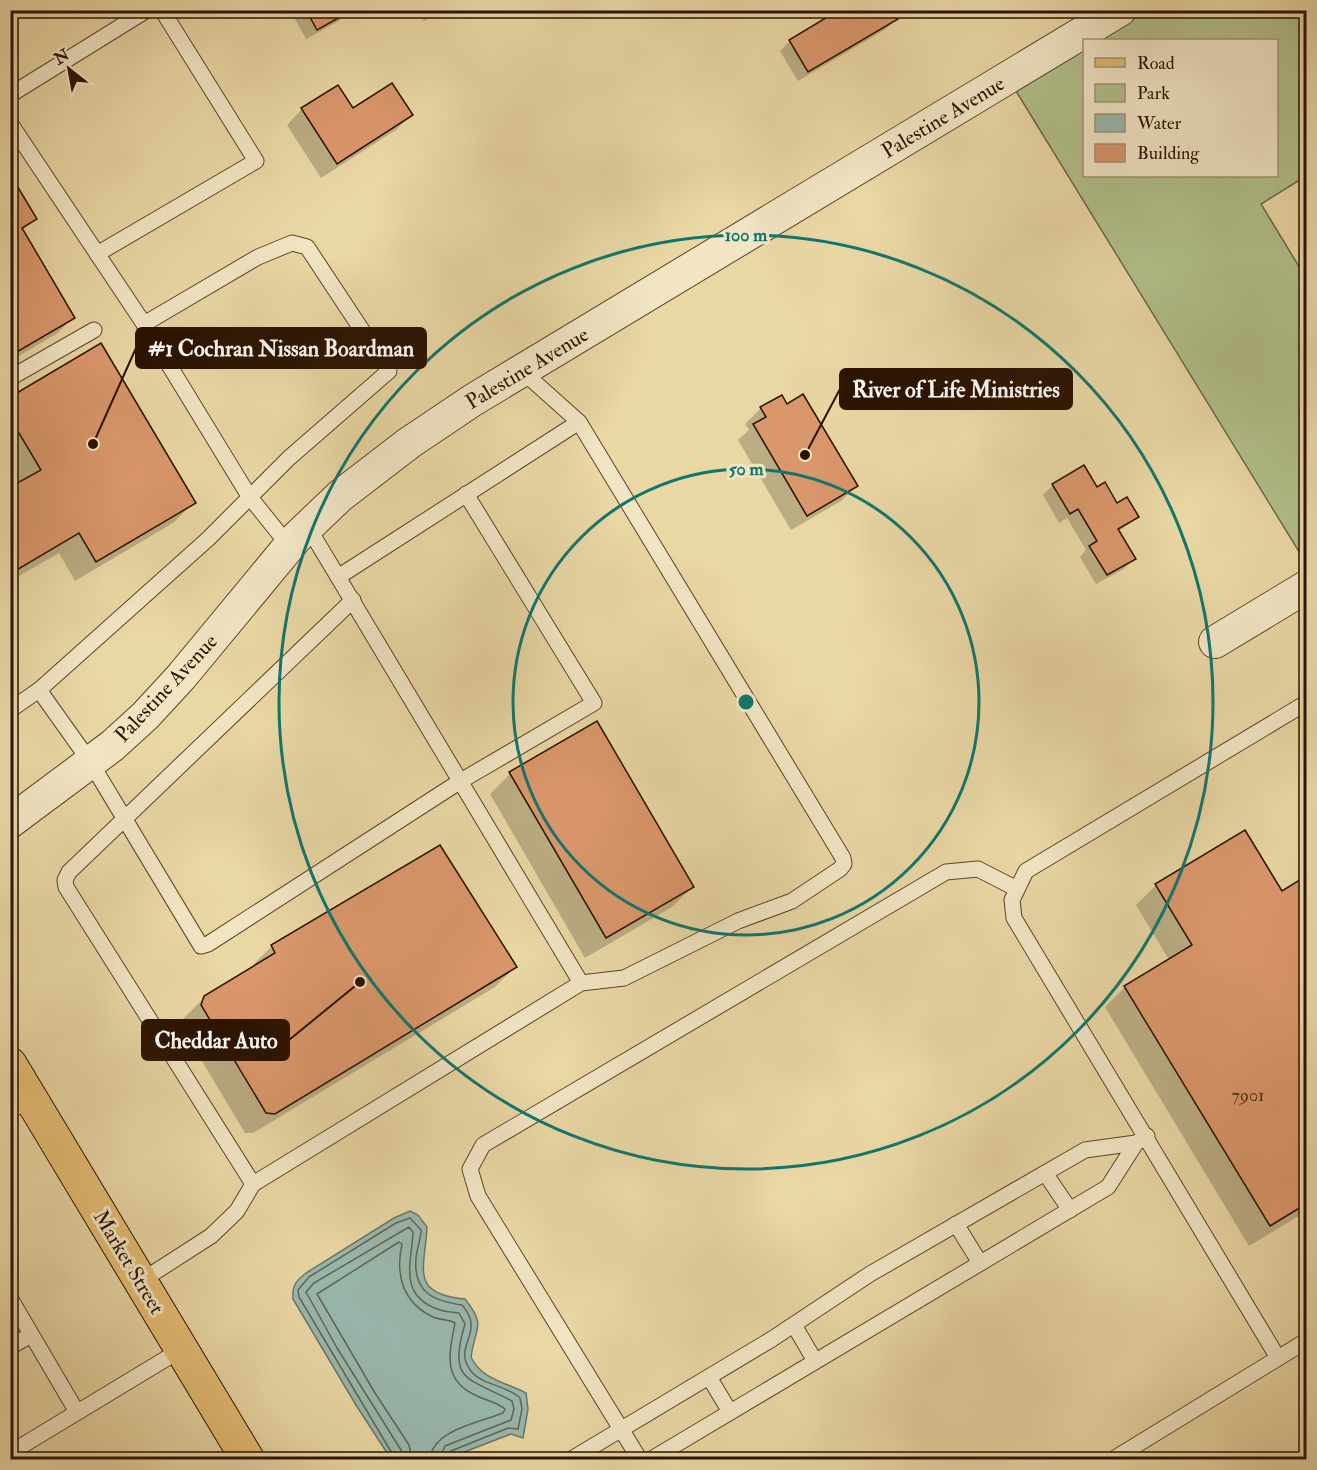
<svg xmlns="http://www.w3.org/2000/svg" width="1317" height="1470" viewBox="0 0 1317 1470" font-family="'IM FELL Double Pica',serif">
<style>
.green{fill:#b1bf8a;stroke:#6e6845;stroke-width:1.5;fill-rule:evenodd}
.water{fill:#99b8ad;stroke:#6d7668;stroke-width:1.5}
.shadow{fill:#0003}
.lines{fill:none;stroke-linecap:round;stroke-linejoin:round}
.shore{stroke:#626556;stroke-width:1.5}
.building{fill:#da976b;stroke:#2a1200;stroke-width:1.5}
.lane-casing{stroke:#5a4329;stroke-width:17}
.street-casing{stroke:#5a4329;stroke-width:34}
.primary-casing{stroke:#2a1200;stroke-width:35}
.lane{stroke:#f1e5c4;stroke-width:15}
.street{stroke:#f1e5c4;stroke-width:32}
.primary{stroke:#e4bc72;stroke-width:33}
.ring{fill:none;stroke:#0f766e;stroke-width:3}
.labels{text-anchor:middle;stroke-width:6;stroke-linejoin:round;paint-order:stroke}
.number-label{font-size:18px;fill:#56331b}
.street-label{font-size:21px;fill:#2a1200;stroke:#f1e5c4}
.centre{fill:#0f766e;stroke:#f1e5c4;stroke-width:3}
.ring-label{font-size:18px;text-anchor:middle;font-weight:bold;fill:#0f766e;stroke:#f1e5c4;stroke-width:6;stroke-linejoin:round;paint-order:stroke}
.leader{fill:none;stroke:#2a1200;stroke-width:2}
.callout-dot{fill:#2a1200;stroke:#f1e5c4;stroke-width:2}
.callout{fill:#2a1200;stroke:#2a1200;stroke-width:2}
.callout-label{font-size:22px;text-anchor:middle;font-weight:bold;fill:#fff}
</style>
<rect width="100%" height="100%" fill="#e9d7a4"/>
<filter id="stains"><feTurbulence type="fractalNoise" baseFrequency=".00333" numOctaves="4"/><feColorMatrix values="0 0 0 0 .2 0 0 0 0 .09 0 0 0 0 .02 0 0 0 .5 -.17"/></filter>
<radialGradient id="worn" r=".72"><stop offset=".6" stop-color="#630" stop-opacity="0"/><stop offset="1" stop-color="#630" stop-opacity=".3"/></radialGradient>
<!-- green -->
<path class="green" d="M1120 11H1306V176L1261 204 1306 278V563L1008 78ZM1084 40H1276V176H1084Z"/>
<!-- water -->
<path class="water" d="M410 1211 418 1215 427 1227C425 1268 409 1294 465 1299 487 1327 475 1326 471 1357 481 1379 505 1382 526 1393L528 1409 523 1438 511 1434 446 1459H391L356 1405 293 1299C292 1285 296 1281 306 1273L394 1218Z"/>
<!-- shadow -->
<g class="shadow">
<polygon points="290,10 349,10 349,11 339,21 306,39"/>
<polygon points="417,10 442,10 424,21"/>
<polygon points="896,19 886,29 798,81 780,51 790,41"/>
<polygon points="302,109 352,110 411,115 396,130 321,178 287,125"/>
<polygon points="10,177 35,218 22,231 73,317 58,333 10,361"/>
<polygon points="10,399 194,502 173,523 75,581 59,553 10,581 10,489 18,485 10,473"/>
<polygon points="787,406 856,486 841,501 791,530 738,440 749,430 745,424 761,408"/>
<polygon points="1053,485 1096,489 1137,517 1118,532 1134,558 1124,569 1096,584 1080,557 1086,550 1067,518 1059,523 1043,495"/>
<polygon points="510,774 692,887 672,907 585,958 490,794"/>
<polygon points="1306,878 1306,1217 1304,1213 1249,1246 1105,1007 1125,987 1169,960 1136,905 1156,885 1281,893"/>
<polygon points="272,946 515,967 495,987 253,1133 245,1133 181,1026 184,1018 205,997 253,969 252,966"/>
</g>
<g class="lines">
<!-- shore -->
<g class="shore">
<path d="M396 1460 299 1297 298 1290 309 1277 396 1223 410 1218 421 1230C421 1239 417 1248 416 1258 413 1292 433 1301 462 1305 487 1333 451 1346 471 1371 483 1386 507 1385 520 1398L522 1409 518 1429 508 1428 451 1451 447 1460"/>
<path d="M403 1460 401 1450 337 1348 306 1292 314 1283 409 1227 413 1232C412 1262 397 1296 440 1310 446 1312 453 1312 459 1313L465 1324C447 1382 469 1378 512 1401L514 1409 511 1420 445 1446 439 1460"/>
<path d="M412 1460 409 1445 375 1393 317 1294 399 1242 402 1244C395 1275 403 1303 433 1317 440 1320 449 1319 455 1323 450 1351 441 1379 475 1395 484 1400 497 1402 505 1409L503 1413C481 1422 431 1430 430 1460"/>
</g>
</g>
<!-- building -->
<g class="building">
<polygon points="306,10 350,10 351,11 317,30"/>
<polygon points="839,10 893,10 898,19 808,72 789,40"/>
<polygon points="392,83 413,115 337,164 301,108 338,85 353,108"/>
<polygon points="10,174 37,219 22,228 75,318 10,356"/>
<polygon points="101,343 196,503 96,562 79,533 10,574 10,487 41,470 10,418 10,397"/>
<polygon points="803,394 858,486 807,516 753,424 766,417 760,407 782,395 787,404"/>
<polygon points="1084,465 1097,487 1105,482 1117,503 1127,497 1139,517 1118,529 1136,559 1107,575 1089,546 1097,541 1078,509 1070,514 1052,484"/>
<polygon points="597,721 694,887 606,938 509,772"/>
<polygon points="1245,830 1282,891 1306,876 1306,1204 1270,1226 1124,986 1192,945 1155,884"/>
<polygon points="440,845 517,967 275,1114 266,1113 201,1005 204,996 275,953 271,945"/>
</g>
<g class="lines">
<defs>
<g id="lane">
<polyline points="10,95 147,10"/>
<polyline points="10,123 144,324"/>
<polyline points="97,254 256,161 162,10"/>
<polyline points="521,370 579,422"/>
<polyline points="10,378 94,330"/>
<polyline points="308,527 338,577"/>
<polyline points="289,546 249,496 144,324 258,257 292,243 307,247 389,371 289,458 208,539 39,690 91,763 201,946 208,944 459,782 594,703 466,494"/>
<polyline points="10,710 39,690"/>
<polyline points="10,1111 31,1098"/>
<polyline points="1045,1173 1070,1210"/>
<polyline points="253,1184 66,887 65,880 69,872 353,600"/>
<polyline points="956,1224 980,1263"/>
<polyline points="141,1281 211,1236 237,1211 253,1184 581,983 624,978 738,921 792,901 840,869 844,864 843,858 579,422 338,577 581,983"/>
<polyline points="10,1298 77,1412"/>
<polyline points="794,1325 815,1361"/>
<polyline points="10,1347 31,1335"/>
<polyline points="1278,1358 1014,918 1012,900 1026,871 1306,703"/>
<polyline points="709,1377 730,1412"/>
<polyline points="10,1453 182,1349"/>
<polyline points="570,1460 772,1339 870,1274 1085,1150 1136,1143 1147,1136"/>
<polyline points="640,1460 478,1196 470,1169 483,1145 946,872 978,869 1017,889"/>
<polyline points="650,1460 1108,1187 1136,1143"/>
<polyline points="1112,1460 1306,1341"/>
</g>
<g id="street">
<polyline points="1215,642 1306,587"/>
<polyline points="10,822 112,746 145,716 181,677 296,538 340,496 409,443 473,400 1120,10"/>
</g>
<polyline id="primary" points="10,1064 248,1460"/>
</defs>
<!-- lane casing -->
<use href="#lane" class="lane-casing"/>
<!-- street casing -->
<use href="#street" class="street-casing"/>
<!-- primary casing -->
<use href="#primary" class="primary-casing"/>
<!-- lane -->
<use href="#lane" class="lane"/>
<!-- street -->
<use href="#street" class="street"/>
<!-- primary -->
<use href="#primary" class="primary"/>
</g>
<!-- distance rings -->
<g class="ring">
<circle cx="746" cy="702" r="233"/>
<circle cx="746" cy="702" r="467"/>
</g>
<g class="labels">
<!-- number labels -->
<g class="number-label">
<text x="1248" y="1101">7901</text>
</g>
<!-- street labels -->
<g class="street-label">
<text transform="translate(943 117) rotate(-31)" y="7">Palestine Avenue</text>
<text transform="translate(527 368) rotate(-31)" y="7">Palestine Avenue</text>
<text transform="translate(166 688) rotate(-47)" y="7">Palestine Avenue</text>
<text transform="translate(129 1262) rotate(59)" y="7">Market Street</text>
</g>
</g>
<circle cx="746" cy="702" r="9" class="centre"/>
<g class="ring-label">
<text x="746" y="241">100 m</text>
<text x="746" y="475">50 m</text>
</g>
<!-- callouts -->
<path class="leader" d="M93 444L136 348M805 455L840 389M360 982L289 1040"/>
<g class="callout-dot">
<circle cx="93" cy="444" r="6"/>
<circle cx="805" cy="455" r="6"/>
<circle cx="360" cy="982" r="6"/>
</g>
<g class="callout">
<rect x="136" y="328" width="290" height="40" rx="6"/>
<rect x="840" y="369" width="232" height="40" rx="6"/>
<rect x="142" y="1020" width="147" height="40" rx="6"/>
</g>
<g class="callout-label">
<text x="281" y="356">#1 Cochran Nissan Boardman</text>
<text x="956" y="397">River of Life Ministries</text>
<text x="216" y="1048">Cheddar Auto</text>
</g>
<!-- margin -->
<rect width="1317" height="1470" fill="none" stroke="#e9d7a4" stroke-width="36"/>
<rect x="12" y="12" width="1293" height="1446" fill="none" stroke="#2a1200" stroke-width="3"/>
<rect x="18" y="18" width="1281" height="1434" fill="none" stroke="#2a1200" stroke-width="1.5"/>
<!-- legend -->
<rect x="1083" y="39" width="195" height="138" fill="#f1e5c4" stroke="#a19176" stroke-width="1.5"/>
<rect x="1095" y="58" width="30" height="9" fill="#e4bc72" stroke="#a19176" stroke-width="1.5"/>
<text x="1137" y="69" font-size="18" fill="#2a1200">Road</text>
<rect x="1095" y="84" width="30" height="18" fill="#b1bf8a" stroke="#a19176" stroke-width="1.5"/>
<text x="1137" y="99" font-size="18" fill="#2a1200">Park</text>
<rect x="1095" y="114" width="30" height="18" fill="#99b8ad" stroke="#a19176" stroke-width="1.5"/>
<text x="1137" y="129" font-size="18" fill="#2a1200">Water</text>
<rect x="1095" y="144" width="30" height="18" fill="#da976b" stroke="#a19176" stroke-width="1.5"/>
<text x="1137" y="159" font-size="18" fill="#2a1200">Building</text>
<!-- north arrow -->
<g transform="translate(69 69) rotate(329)" stroke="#f1e5c4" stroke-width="4.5" paint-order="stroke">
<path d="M0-4.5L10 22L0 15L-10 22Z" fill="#2a1200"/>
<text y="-9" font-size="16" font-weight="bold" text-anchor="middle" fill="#2a1200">N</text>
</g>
<rect width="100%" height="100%" filter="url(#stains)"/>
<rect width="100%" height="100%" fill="url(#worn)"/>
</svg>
